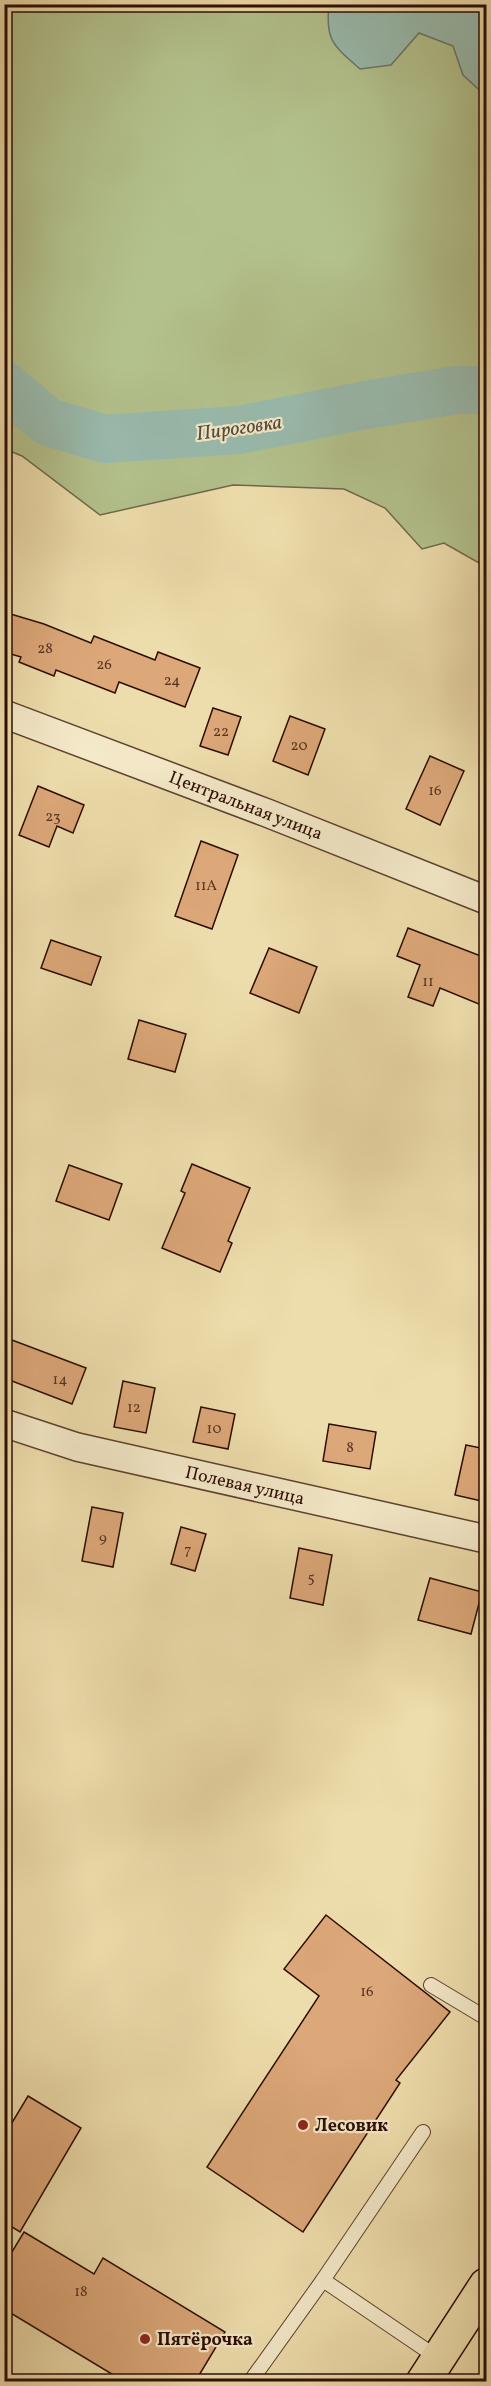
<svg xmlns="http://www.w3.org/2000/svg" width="491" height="2386" viewBox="0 0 491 2386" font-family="Vollkorn,serif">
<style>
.green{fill:#b3c28d;stroke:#706848;stroke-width:1.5}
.water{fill:#99bbae;stroke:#6d756a;stroke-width:1.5}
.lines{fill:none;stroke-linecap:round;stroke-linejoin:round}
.river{stroke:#99bbae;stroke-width:48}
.building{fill:#dca779;stroke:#2c0d03;stroke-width:1.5}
.service-casing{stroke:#5c412d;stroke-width:16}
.minor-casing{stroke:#5c412d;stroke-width:30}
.primary-casing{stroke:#2c0d03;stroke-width:36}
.service{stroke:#f4e9c9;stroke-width:14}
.minor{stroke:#f4e9c9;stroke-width:27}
.primary{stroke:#eeddac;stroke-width:33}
.poi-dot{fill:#8f2418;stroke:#f4e9c9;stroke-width:2}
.labels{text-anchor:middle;stroke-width:4.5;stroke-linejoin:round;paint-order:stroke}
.number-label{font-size:15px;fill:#583420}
.street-label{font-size:18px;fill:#2c0d03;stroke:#f4e9c9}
.poi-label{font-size:18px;font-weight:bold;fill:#2c0d03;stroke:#f4e9c9;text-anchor:start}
.water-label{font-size:20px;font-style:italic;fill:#524a3f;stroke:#f4e9c9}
</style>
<rect width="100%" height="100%" fill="#eeddac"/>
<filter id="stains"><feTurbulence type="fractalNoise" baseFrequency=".00333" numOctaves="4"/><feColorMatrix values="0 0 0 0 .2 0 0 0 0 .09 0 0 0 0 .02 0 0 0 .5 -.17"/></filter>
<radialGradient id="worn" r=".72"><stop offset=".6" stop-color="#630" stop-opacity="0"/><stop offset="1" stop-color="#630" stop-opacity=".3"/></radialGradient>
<!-- green -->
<polygon class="green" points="4,5 486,5 486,567 444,543 422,549 385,508 344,489 233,485 100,515 22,456 5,449"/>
<!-- water -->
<path class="water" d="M329 5H486V96L463 75 453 46 419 33 391 65 360 69C334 46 325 41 329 5Z"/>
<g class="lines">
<!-- river -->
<polyline class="river" points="4,385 48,422 105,439 239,430 366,405 456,390 486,390"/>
</g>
<!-- building -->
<g class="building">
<polygon points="4,612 44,624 91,643 94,636 155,660 158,652 200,668 185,707 119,682 115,693 56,670 54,676 19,662 21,657 4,652"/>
<polygon points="213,708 241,717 228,755 200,746"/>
<polygon points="290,716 325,729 308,775 273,761"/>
<polygon points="430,756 464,771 440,825 406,809"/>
<polygon points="38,786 84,805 73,833 57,826 49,847 19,835"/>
<polygon points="201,841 238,855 212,929 175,916"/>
<polygon points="408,928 486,958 486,1007 440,988 433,1006 408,997 420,965 397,956"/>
<polygon points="51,940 101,957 91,985 41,968"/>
<polygon points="269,948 317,967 299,1013 250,993"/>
<polygon points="139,1020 186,1034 175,1072 128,1059"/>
<polygon points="192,1164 250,1188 228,1241 232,1243 220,1272 162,1248 185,1193 181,1191"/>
<polygon points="69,1165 122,1184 109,1220 56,1201"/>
<polygon points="4,1337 86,1368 72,1404 4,1378"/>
<polygon points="123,1381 155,1388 146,1433 114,1427"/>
<polygon points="201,1407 235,1414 228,1449 193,1442"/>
<polygon points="329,1424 376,1432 370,1469 323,1461"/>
<polygon points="466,1445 486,1449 486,1502 455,1495"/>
<polygon points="92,1507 123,1513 113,1567 82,1561"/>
<polygon points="181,1527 206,1534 195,1571 171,1564"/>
<polygon points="299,1548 332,1555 323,1605 290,1598"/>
<polygon points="430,1578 482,1592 471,1634 418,1620"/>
<polygon points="326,1915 450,2012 396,2080 400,2083 303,2232 207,2167 319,1996 284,1969"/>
<polygon points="28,2096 81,2128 20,2232 4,2222 4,2136"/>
<polygon points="24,2232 94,2274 103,2258 225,2332 195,2382 125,2382 4,2309 4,2265"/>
</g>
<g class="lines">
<defs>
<g id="service">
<polyline points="431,1985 486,2018"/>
<polyline points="323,2280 438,2358"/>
<polyline points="250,2382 323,2280 423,2132"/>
</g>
<g id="minor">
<polyline points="4,714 267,813 486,900"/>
<polyline points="4,1423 77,1447 486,1539"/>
</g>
<polyline id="primary" points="423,2382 486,2285"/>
</defs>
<!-- service casing -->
<use href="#service" class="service-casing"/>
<!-- minor casing -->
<use href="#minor" class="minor-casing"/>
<!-- primary casing -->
<use href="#primary" class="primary-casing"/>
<!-- service -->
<use href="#service" class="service"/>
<!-- minor -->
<use href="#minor" class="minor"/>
<!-- primary -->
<use href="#primary" class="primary"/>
</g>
<!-- markers -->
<g class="poi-dot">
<circle cx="303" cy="2125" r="6"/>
<circle cx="145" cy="2339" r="6"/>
</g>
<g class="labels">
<!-- number labels -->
<g class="number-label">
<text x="45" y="653">28</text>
<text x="104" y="669">26</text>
<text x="172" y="685">24</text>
<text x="221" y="736">22</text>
<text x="299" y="750">20</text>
<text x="435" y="795">16</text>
<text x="53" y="821">23</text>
<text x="206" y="890">11А</text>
<text x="428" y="986">11</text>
<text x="60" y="1384">14</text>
<text x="134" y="1412">12</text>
<text x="214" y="1433">10</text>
<text x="350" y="1452">8</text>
<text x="103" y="1542">9</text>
<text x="188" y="1554">7</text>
<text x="311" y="1582">5</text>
<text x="367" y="1996">16</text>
<text x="81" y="2296">18</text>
</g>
<!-- street labels -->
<g class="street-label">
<text transform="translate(246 805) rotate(21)" y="6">Центральная улица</text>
<text transform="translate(245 1485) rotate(13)" y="6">Полевая улица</text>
</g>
<!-- poi labels -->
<g class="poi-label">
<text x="315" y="2131">Лесовик</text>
<text x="157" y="2345">Пятёрочка</text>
</g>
<!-- water labels -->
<g class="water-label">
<text transform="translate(239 427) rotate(-8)" y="7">Пироговка</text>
</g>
</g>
<!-- margin -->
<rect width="491" height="2386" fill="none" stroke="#eeddac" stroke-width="24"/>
<rect x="6" y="6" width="479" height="2374" fill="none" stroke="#2c0d03" stroke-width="3"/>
<rect x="12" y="12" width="467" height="2362" fill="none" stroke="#2c0d03" stroke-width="1.5"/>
<rect width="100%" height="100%" filter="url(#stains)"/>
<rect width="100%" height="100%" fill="url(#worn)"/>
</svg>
